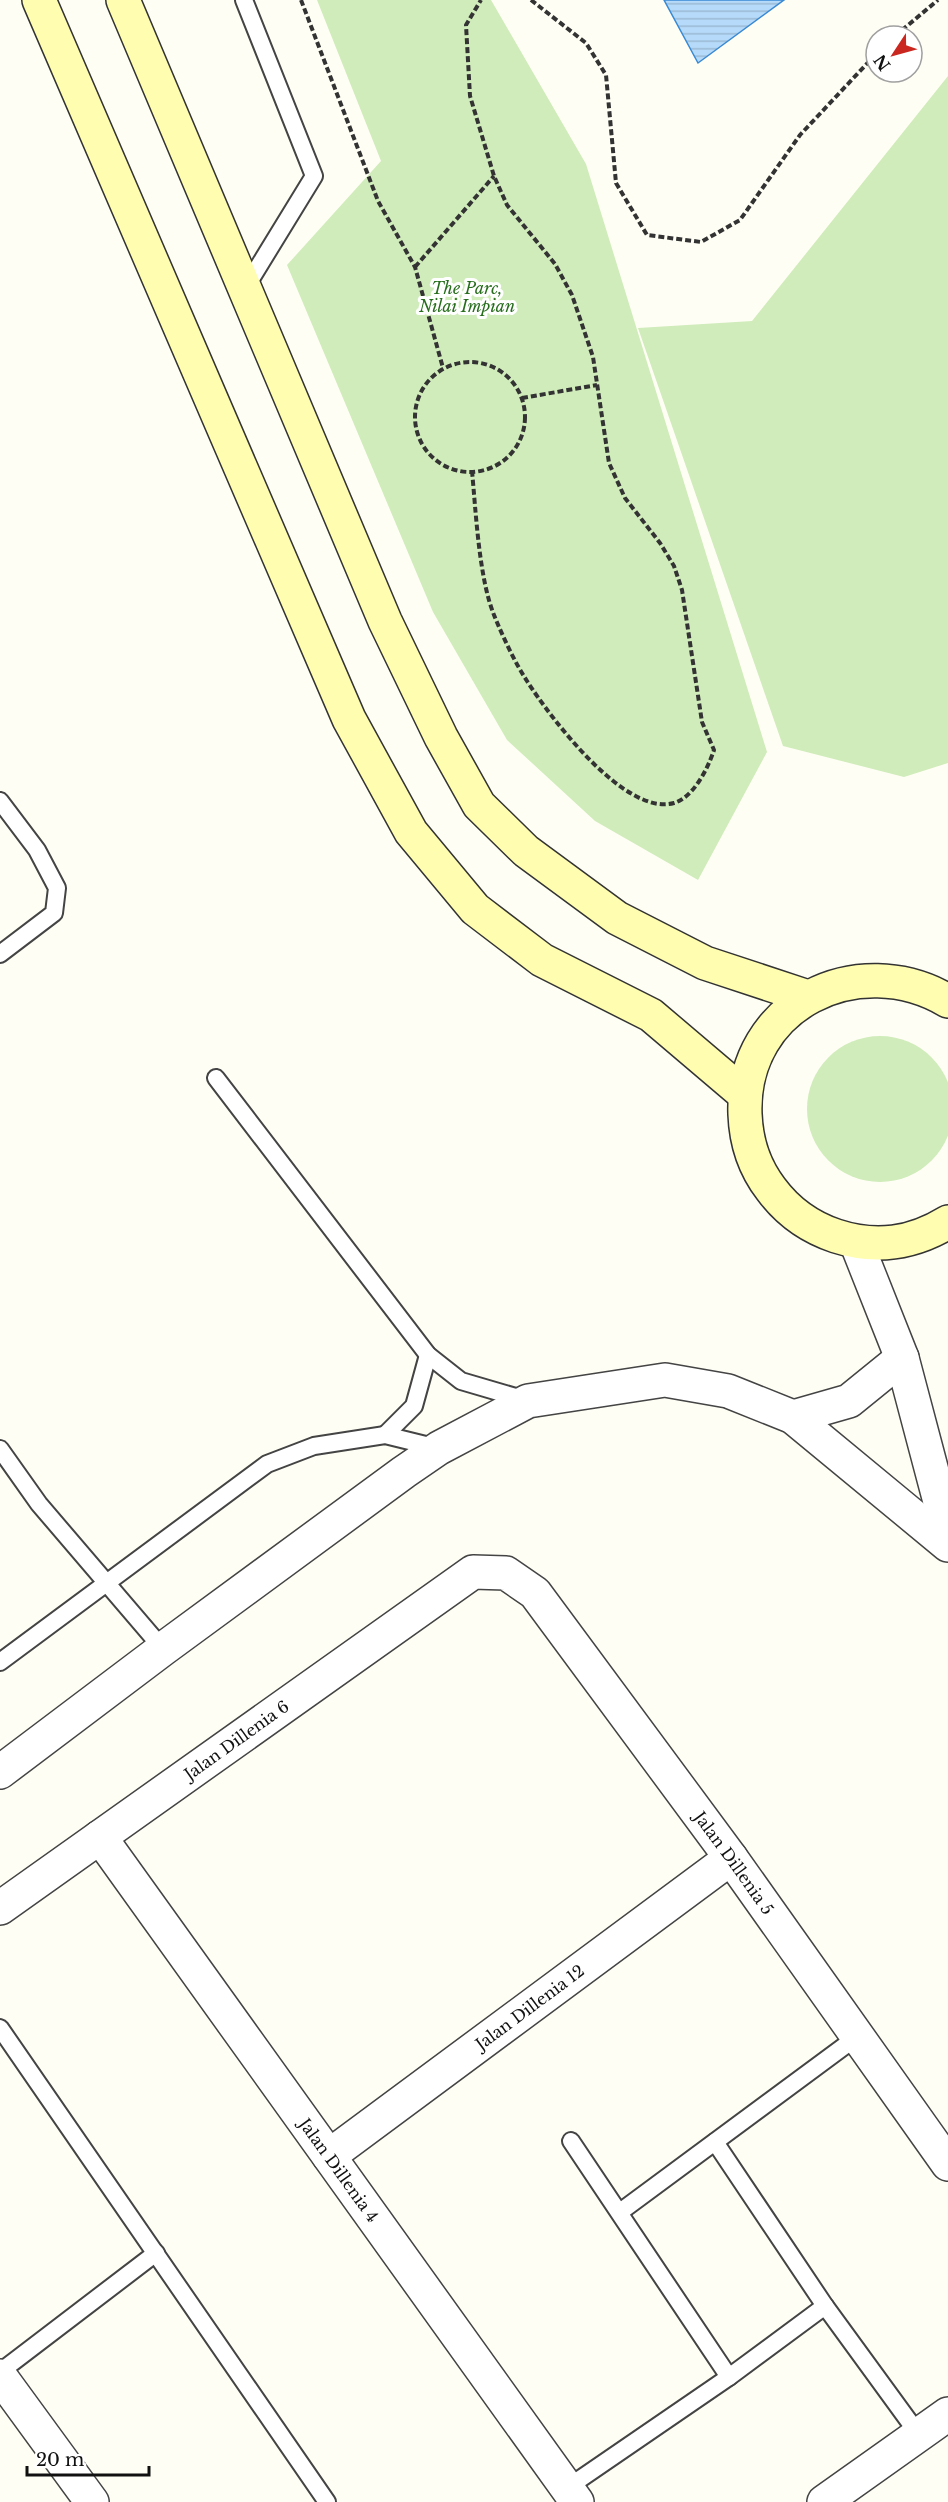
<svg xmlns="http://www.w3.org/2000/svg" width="948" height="2502" viewBox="0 0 948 2502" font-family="'Libre Baskerville',serif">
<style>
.grass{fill:#d0ecbb}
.water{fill:url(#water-rules);stroke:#3989d4;stroke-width:1.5}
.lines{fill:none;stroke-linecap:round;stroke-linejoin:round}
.service-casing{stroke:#444;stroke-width:20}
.minor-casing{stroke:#444;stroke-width:36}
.tertiary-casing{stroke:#444;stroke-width:36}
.secondary-casing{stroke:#333;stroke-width:36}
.path{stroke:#333;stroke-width:4;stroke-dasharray:6 3;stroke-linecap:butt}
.service{stroke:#fff;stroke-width:16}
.minor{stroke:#fff;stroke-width:33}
.tertiary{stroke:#fff;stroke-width:33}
.secondary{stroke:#fffdaf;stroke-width:33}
.labels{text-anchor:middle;stroke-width:6;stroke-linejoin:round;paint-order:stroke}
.park-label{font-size:16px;font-style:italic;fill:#266d1c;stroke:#fff}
.street-label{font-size:16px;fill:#111;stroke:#fff}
</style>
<defs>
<pattern id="water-rules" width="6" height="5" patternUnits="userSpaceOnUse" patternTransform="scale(1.5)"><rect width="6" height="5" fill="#b6daf9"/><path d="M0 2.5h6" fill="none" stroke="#9bbad4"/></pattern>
</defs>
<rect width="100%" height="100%" fill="#fffef4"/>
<!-- grass -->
<g class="grass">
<polygon points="317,0 491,0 586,164 767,752 698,880 595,821 507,740 433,612 287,265 381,161"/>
<polygon points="948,76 948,763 904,777 783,746 638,328 752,321"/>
<circle cx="880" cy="1109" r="73"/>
</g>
<!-- water -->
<polygon class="water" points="664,0 784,0 698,63"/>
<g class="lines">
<defs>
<g id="service">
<polyline points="244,0 314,176 246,287"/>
<polyline points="0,801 37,850 57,888 54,913 0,954"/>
<polyline points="216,1078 428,1355 461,1381 526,1400"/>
<polyline points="385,1435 414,1406 428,1355"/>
<polyline points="0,1449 39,1504 163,1649"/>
<polyline points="0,1662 267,1464 314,1446 385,1435 438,1448"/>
<polyline points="0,2028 327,2502"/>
<polyline points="715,2142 825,2306"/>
<polyline points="620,2212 858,2036"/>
<polyline points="0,2372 156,2253"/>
<polyline points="729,2377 825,2306 919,2435"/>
<polyline points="567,2488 729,2377 571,2141"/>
</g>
<g id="minor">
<polyline points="793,1417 849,1401 902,1358"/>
<polyline points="0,1772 163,1649 404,1472 439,1448 528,1401 665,1380 728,1391 793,1417 948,1545"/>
<path id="s1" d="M100 1837 577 2502"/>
<path id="s2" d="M0 1908 473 1572 506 1573 535 1593 731 1858 948 2164"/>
<path id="s3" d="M329 2156 731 1858"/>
<polyline points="0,2376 92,2502"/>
<polyline points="824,2502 948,2414"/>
</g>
<polyline id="tertiary" points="856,1242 902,1358 948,1532"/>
<g id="secondary">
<polyline points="39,0 349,719 411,832 475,909 542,960 651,1015 744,1094"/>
<polyline points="123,0 385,621 441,737 479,805 526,851 617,918 705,963 808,997"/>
<path d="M948 1001C858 948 741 1004 745 1114 746 1142 754 1167 771 1189 788 1212 809 1227 836 1236 876 1249 912 1244 948 1222"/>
</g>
</defs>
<!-- service casing -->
<use href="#service" class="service-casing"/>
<!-- minor casing -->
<use href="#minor" class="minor-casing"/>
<!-- tertiary casing -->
<use href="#tertiary" class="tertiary-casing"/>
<!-- secondary casing -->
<use href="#secondary" class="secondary-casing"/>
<!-- path -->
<g class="path">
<polyline points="301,0 378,201 415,267 443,368"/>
<polyline points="531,0 586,43 606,75 616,183 647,235 701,242 740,220 800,135 876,54"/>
<polyline points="895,36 938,0"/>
<polyline points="415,267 494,176"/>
<circle cx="470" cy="417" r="55"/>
<polyline points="522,398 597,385"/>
<path d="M472 471C476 513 479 578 494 615 503 637 514 661 527 681 550 717 625 817 674 803 694 797 708 768 714 750L702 722 682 590 674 566 660 543 625 498 609 463 593 357 572 295 555 264 507 205 494 176 470 96 466 25 481 0"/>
</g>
<!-- service -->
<use href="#service" class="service"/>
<!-- minor -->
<use href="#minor" class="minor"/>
<!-- tertiary -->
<use href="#tertiary" class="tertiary"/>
<!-- secondary -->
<use href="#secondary" class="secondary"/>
</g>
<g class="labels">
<!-- park labels -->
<g class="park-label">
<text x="467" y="294">The Parc,<tspan x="467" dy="18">Nilai Impian</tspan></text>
</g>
<!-- street labels -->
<g class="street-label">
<text dy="6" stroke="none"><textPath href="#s2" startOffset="290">Jalan Dillenia 6</textPath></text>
<text dy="6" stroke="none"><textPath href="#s2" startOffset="984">Jalan Dillenia 5</textPath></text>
<text dy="6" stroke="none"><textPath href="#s3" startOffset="250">Jalan Dillenia 12</textPath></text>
<text dy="6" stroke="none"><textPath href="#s1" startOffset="410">Jalan Dillenia 4</textPath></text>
</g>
</g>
<!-- north arrow -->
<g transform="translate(894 54) rotate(234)"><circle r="28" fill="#ffffff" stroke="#a0a0a0" stroke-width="1.5"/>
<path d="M0-4.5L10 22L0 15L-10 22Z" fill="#c92720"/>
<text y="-9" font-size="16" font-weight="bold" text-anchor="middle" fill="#111111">N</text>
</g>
<!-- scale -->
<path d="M27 2466v9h122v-9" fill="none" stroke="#111111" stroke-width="3"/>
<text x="36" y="2466" font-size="18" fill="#111111" stroke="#ffffff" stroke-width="4.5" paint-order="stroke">20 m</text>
</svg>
